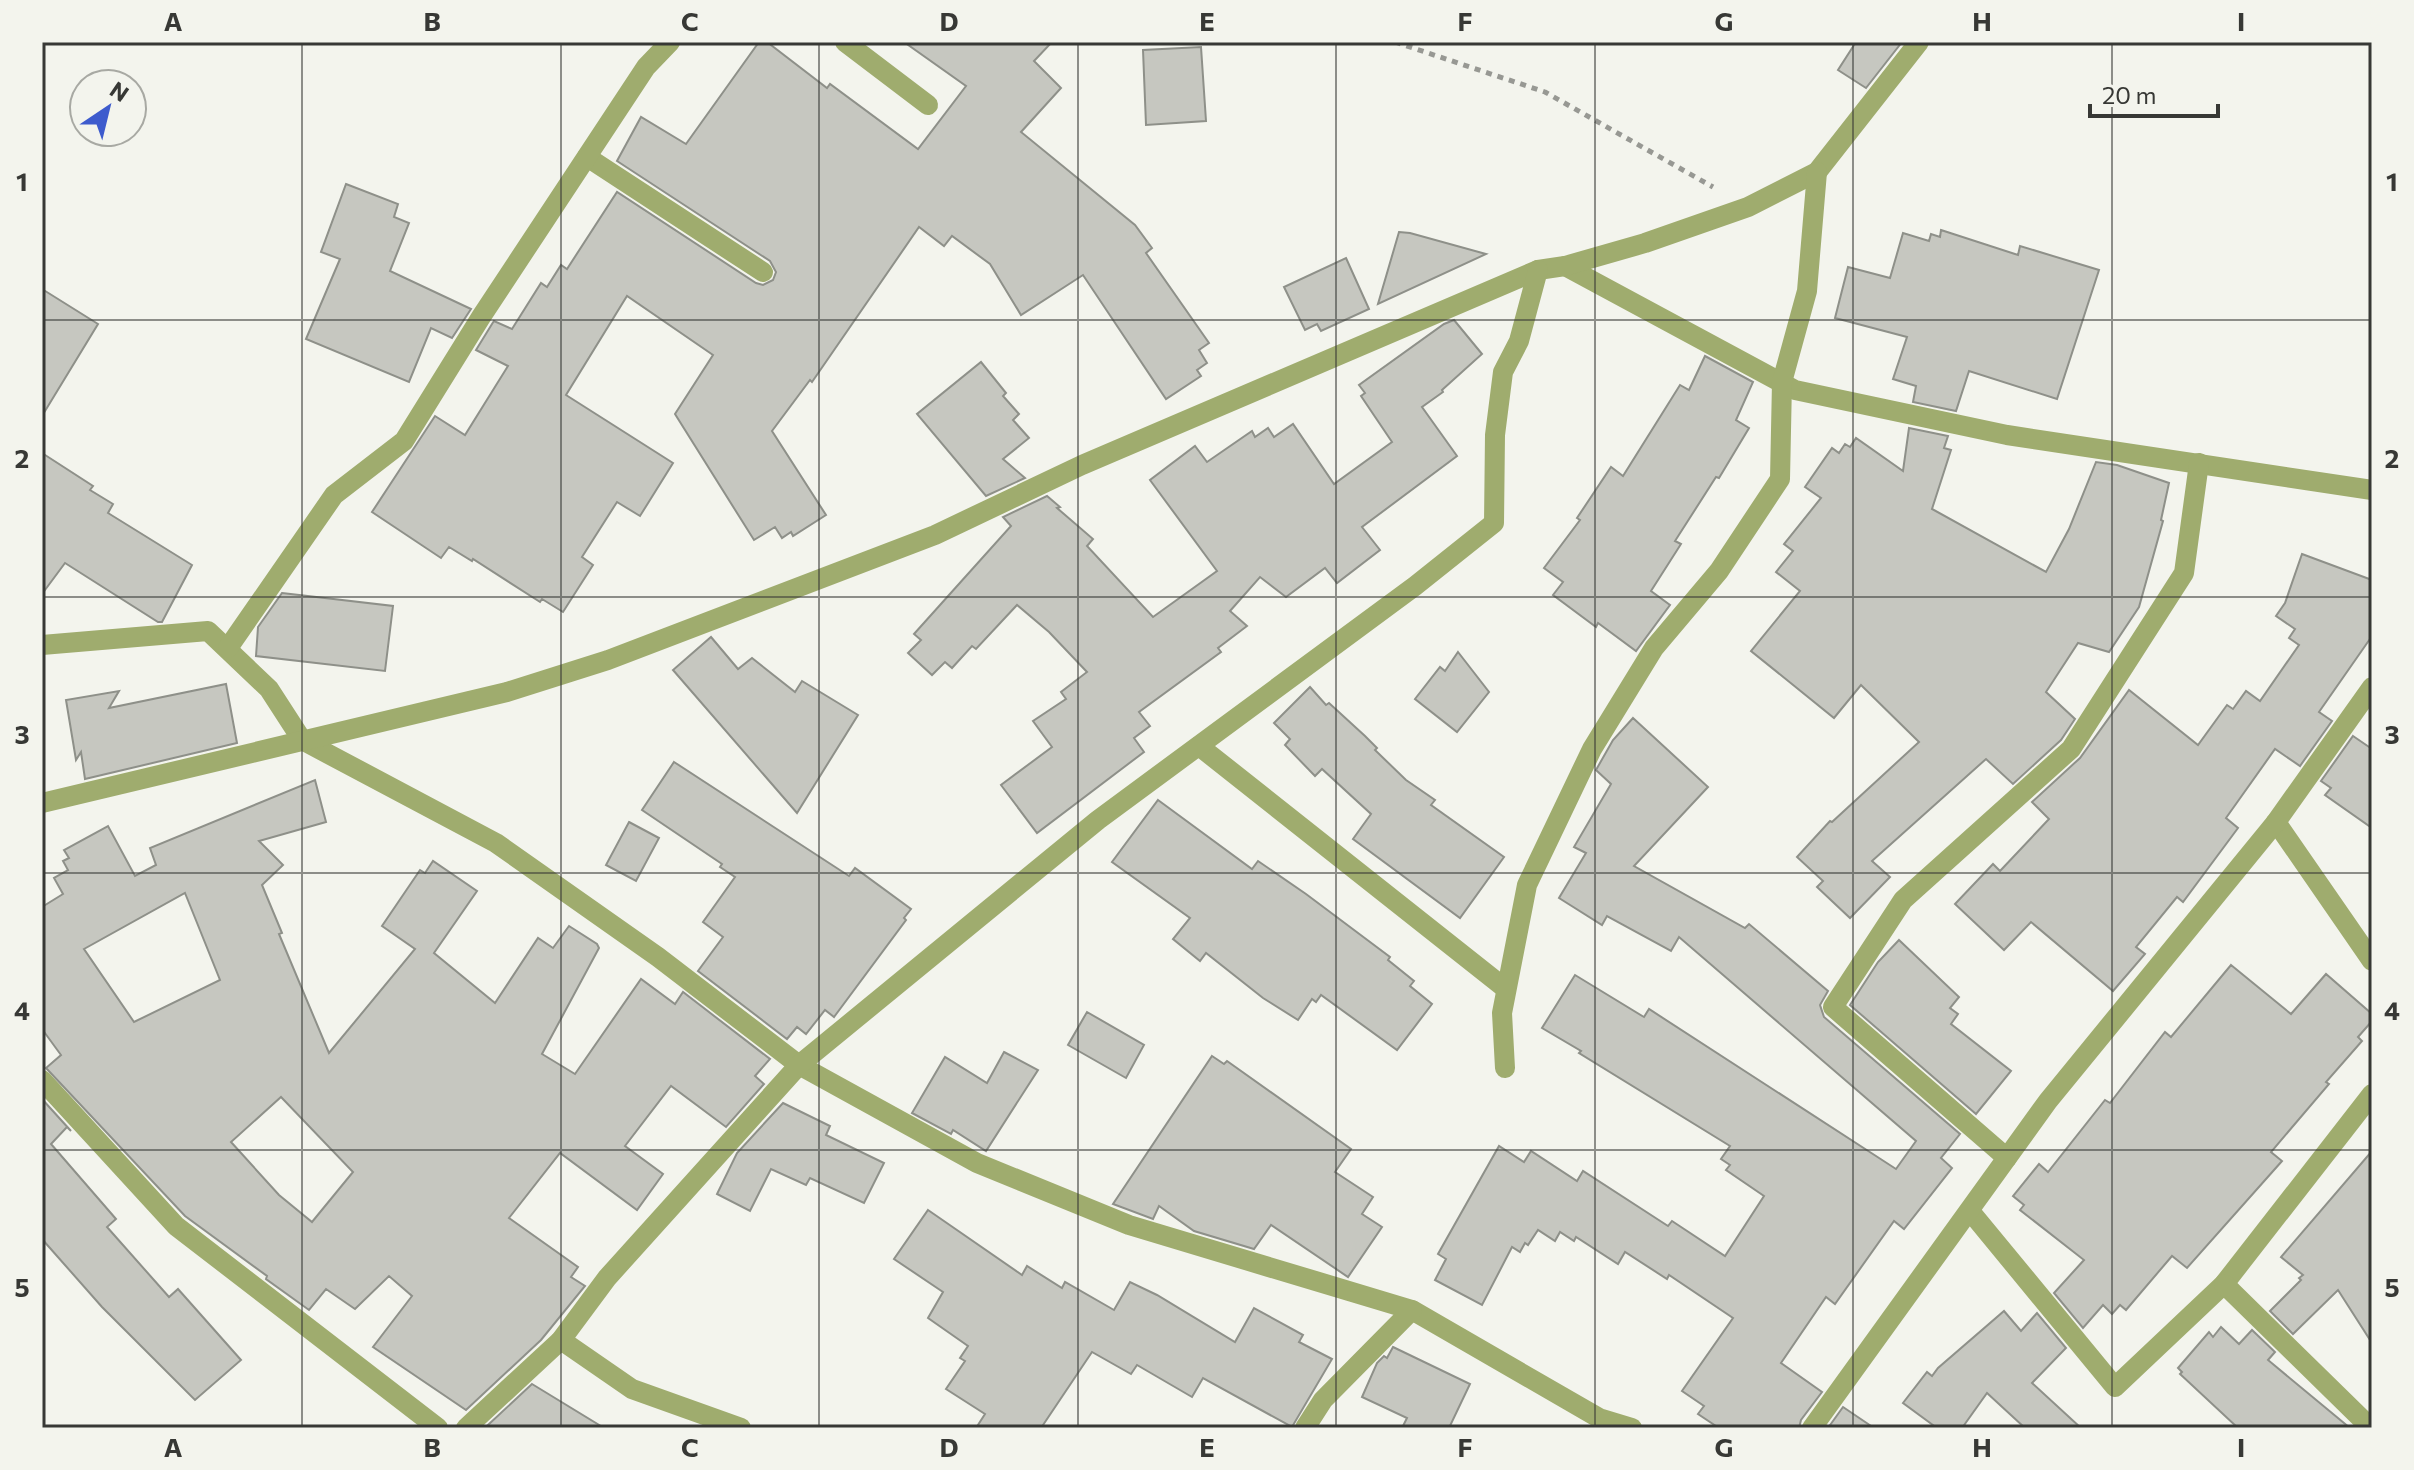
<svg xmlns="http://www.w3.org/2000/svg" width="2414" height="1470" viewBox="0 0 2414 1470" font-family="Commissioner,sans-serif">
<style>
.building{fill:#c6c7c0;stroke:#8e9089;stroke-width:2;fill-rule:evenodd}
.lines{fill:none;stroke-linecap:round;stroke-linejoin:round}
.path{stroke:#979893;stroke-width:5;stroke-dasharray:6 6;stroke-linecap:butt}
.minor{stroke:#9fac6e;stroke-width:20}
.grid{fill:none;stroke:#373835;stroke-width:2;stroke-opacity:0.55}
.neatline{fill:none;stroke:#373835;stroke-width:3}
.grid-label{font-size:26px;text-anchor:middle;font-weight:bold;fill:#373835}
</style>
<rect width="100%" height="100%" fill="#f3f4ed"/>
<!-- building -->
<g class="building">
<polygon points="759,42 767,42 827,88 830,84 918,149 966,86 904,42 1052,42 1034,61 1061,88 1021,132 1135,225 1152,248 1146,253 1209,343 1199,350 1207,363 1197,370 1201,376 1166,399 1083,275 1021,315 990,264 952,236 944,246 919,227 812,382 810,380 772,431 826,515 793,536 791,532 782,538 775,527 754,540 675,414 713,355 627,296 566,395 673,463 640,516 617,502 582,557 593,565 563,612 542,599 540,602 473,559 472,561 449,547 441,558 372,512 435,416 465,435 508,366 476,350 492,324 494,321 512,329 541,283 547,287 561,265 567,269 617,192 756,283 763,285 773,280 776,272 770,261 617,161 641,117 686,144"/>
<polygon points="1856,42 1902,42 1866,88 1838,70"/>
<polygon points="1201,47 1206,121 1146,125 1143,50"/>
<polygon points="346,184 398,204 394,217 409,223 390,271 471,309 452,338 431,328 409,382 306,339 340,259 321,252"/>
<polygon points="1941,230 2018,255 2020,246 2099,270 2057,399 1969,371 1956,411 1913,402 1916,386 1893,379 1907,337 1835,318 1848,267 1890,278 1903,233 1929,241 1931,234 1940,237"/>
<polygon points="1399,232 1410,233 1486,254 1378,304"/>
<polygon points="1346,258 1369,309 1321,331 1317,324 1305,330 1284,287"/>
<polygon points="42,289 98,324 42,416"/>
<polygon points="1454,320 1482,354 1442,390 1443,392 1422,407 1457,456 1362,527 1380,550 1337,583 1325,568 1286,597 1260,577 1230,611 1247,626 1218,648 1221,652 1139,712 1150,726 1134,738 1144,752 1037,833 1001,785 1052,747 1033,721 1066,699 1061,692 1087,672 1049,632 1017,605 976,649 972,646 952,668 945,662 932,675 908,653 921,640 914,634 1011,526 1003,517 1047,496 1060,507 1057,508 1093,539 1087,546 1153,617 1217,571 1150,480 1195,446 1207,462 1252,431 1255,437 1268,428 1274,437 1293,424 1334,484 1392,442 1361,396 1365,393 1359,385 1444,324"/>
<polygon points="1705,356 1753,382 1736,420 1749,428 1719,478 1716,477 1675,541 1681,544 1651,591 1670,605 1636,651 1598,623 1596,627 1553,595 1563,582 1544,568 1580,520 1577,518 1611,467 1623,476 1680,385 1689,390"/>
<polygon points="981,362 1006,393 1003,396 1019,414 1013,420 1029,438 1003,459 1025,478 986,496 917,414"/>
<polygon points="1909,428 1948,436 1944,448 1951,450 1932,509 2046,572 2069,529 2096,462 2117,465 2169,483 2161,520 2163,521 2139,607 2109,652 2078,643 2046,692 2075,719 2061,740 2013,784 1986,759 1872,861 1890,877 1850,918 1817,887 1823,881 1797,857 1830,821 1832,822 1919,742 1861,685 1834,718 1751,651 1800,591 1776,572 1793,551 1784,544 1821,498 1805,487 1832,448 1839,453 1845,444 1850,447 1856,438 1903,471"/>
<polygon points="42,453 93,486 90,490 113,504 108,513 192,565 162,622 158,622 65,563 42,594"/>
<polygon points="2302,554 2372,580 2372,636 2319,712 2332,721 2300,766 2275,749 2226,818 2238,828 2183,902 2177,897 2136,947 2145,954 2113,991 2031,922 2004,950 1955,904 1993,864 2000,871 2049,819 2032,802 2080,758 2129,690 2198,745 2227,705 2233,709 2246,691 2260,701 2299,645 2289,638 2295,629 2276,616 2285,603"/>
<polygon points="282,593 393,606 385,671 256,656 258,627"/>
<polygon points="711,637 738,669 752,658 795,692 802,681 858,715 797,813 673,670"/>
<polygon points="1458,652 1489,692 1457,732 1415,699 1440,667 1445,671"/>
<polygon points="226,684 237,743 85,779 81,752 76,760 66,700 119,691 109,708"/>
<polygon points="1310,687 1326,705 1329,703 1365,736 1377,748 1375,750 1406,780 1435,800 1431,805 1504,857 1460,918 1353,839 1371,814 1322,769 1315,776 1285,745 1290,739 1274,723"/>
<polygon points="1633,718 1708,787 1634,866 1745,928 1749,924 1828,991 1820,1005 1824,1017 1960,1134 1941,1158 1952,1168 1904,1229 1894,1221 1835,1304 1826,1297 1781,1363 1822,1392 1801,1420 1799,1428 1719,1428 1698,1414 1704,1406 1682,1391 1733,1318 1669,1275 1667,1279 1625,1252 1618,1264 1576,1237 1574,1241 1560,1232 1555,1241 1538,1230 1528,1245 1525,1243 1520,1252 1512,1247 1482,1305 1435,1280 1446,1259 1438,1254 1499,1146 1524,1162 1531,1151 1577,1181 1583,1171 1668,1226 1672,1221 1725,1256 1764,1196 1726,1170 1730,1165 1721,1159 1730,1146 1579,1053 1581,1051 1542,1028 1575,975 1644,1017 1649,1009 1896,1169 1916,1141 1679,937 1671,951 1607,916 1602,925 1559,898 1586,853 1574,847 1611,784 1596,770 1613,740"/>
<polygon points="2353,736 2372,749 2372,828 2325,795 2331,788 2321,781"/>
<polygon points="674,762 849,876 855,868 911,909 904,918 906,920 834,1017 825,1010 806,1034 797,1027 787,1039 698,971 723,937 703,922 735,877 720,867 722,864 642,810"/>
<path d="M315 780 326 822 259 841 283 865 262 885 282 933 279 934 329 1053 415 949 382 926 420 870 425 873 433 861 477 891 434 953 495 1003 538 938 553 948 569 926 597 944 599 948 542 1054 575 1074 641 979 675 1004 683 992 770 1059 755 1076 764 1084 726 1127 671 1086 625 1146 663 1174 637 1210 560 1153 509 1218 578 1267 571 1277 585 1286 541 1340 466 1410 373 1347 412 1296 389 1276 355 1309 326 1289 309 1310 266 1279 267 1276 185 1216 46 1068 61 1055 42 1029V907L63 894 54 878 68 870 63 861 69 858 64 850 108 826 135 876 156 865 150 848ZM185 893 220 980 134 1022 84 949ZM281 1097 353 1172 312 1222 279 1195 231 1142Z"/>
<polygon points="1158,800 1252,869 1258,861 1306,894 1390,957 1388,960 1414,981 1410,986 1432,1004 1397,1050 1321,995 1316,1002 1312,999 1298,1020 1263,998 1206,953 1200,961 1173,939 1190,918 1112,862"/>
<polygon points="629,822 659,838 636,881 606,865"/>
<polygon points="1899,940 1959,997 1950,1008 1958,1014 1951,1024 2011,1071 1976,1114 1850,1005 1878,962"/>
<polygon points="2231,965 2291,1014 2326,974 2372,1014 2372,1021 2358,1037 2362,1041 2326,1082 2329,1084 2271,1152 2282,1161 2187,1268 2172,1256 2126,1310 2120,1305 2112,1314 2103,1305 2083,1328 2054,1293 2084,1260 2020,1210 2024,1205 2013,1196 2039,1164 2048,1172 2105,1100 2110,1103 2165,1032 2171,1037"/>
<polygon points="1087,1012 1144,1045 1126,1078 1068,1045"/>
<polygon points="1004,1052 1038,1070 986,1151 953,1130 951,1134 912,1113 945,1057 987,1083"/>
<polygon points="1212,1056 1224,1064 1227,1061 1351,1149 1335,1172 1373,1197 1362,1214 1382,1227 1348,1277 1271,1225 1254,1249 1194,1231 1159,1206 1153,1219 1113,1204"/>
<polygon points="42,1099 71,1131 67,1127 51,1144 116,1219 107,1227 169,1297 178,1289 241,1360 195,1400 102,1307 42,1239"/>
<polygon points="783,1103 830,1126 826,1135 884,1163 864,1203 810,1178 806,1185 771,1169 750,1211 717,1194 737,1153"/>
<polygon points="2372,1151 2372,1343 2338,1290 2293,1334 2270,1311 2301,1280 2299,1278 2303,1275 2281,1257"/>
<polygon points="928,1210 1022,1275 1027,1266 1062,1288 1065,1282 1114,1310 1130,1282 1157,1295 1235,1342 1254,1308 1303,1335 1299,1342 1332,1359 1292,1427 1203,1378 1192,1397 1137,1365 1131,1374 1092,1352 1041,1428 976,1428 985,1414 946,1389 965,1361 960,1358 968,1346 928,1318 943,1292 894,1259"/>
<polygon points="2004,1311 2021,1331 2037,1313 2066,1348 2032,1383 2081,1428 2025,1428 1987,1393 1962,1428 1937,1428 1903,1403 1927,1372 1932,1376 1938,1368"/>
<polygon points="2221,1327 2239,1344 2252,1330 2275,1352 2268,1360 2350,1428 2238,1428 2180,1374 2182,1372 2178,1368 2209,1332 2213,1337"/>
<polygon points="1393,1347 1470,1384 1449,1428 1402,1428 1407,1418 1362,1397 1377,1363 1384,1356 1387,1358"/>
<polygon points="532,1384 604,1428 492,1428 488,1425"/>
<polygon points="1843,1407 1874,1428 1828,1428"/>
</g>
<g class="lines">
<!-- path -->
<polyline class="path" points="1395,42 1545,92 1713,187"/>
<!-- minor -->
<g class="minor">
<polyline points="845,42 928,105"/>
<polyline points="587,157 763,272"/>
<polyline points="1565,266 1795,390 2007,435 2372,490"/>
<polyline points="42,645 208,631 269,689 302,740 496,843 658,957 799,1065 977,1163 1129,1225 1412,1310 1599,1418 1632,1428"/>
<polyline points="228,648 334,495 404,441 481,317 646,67 670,42"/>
<polyline points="1199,746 1506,989"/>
<polyline points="42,803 507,692 608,660 935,535 1082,465 1538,270 1565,266 1645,243 1748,207 1817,172 1919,42"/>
<polyline points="2276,822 2372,961"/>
<polyline points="1505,1068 1502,1013 1527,885 1592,749 1654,648 1719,571 1780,479 1782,382 1807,291 1817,172"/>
<polyline points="42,1080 176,1226 438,1428"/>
<polyline points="2007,1158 1833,1007 1903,900 2071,749 2184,573 2199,463"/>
<polyline points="1970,1211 2115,1387 2224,1284 2372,1094"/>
<polyline points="2224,1284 2371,1428"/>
<polyline points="561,1340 632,1389 741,1428"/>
<polyline points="466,1428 561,1340 607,1278 799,1065 1098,820 1415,586 1494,523 1495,435 1503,372 1519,341 1538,270"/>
<polyline points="1305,1428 1323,1400 1412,1310"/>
<polyline points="1812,1428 2048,1101 2276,822 2372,687"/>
</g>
</g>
<!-- grid -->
<path class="grid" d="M302 42V1428M561 42V1428M819 42V1428M1078 42V1428M1336 42V1428M1595 42V1428M1853 42V1428M2112 42V1428M42 320H2372M42 597H2372M42 873H2372M42 1150H2372"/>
<!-- border -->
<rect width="2414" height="1470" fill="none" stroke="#f3f4ed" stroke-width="88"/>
<!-- north arrow -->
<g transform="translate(108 108) rotate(35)"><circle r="38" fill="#f3f4ed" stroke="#a8a9a3" stroke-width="2"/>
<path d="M0-6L14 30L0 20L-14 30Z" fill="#3d5bcd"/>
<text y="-12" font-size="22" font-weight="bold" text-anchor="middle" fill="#373835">N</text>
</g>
<!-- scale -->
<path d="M2090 104v12h128v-12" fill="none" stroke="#373835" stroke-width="4"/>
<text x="2102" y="104" font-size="24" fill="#373835" stroke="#f3f4ed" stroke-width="6" paint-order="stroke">20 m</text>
<rect x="44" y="44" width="2326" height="1382" class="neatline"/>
<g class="grid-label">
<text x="173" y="31">A</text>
<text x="432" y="31">B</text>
<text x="690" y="31">C</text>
<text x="949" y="31">D</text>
<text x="1207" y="31">E</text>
<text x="1465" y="31">F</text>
<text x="1724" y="31">G</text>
<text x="1982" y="31">H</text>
<text x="2241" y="31">I</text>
<text x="22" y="191">1</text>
<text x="2392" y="191">1</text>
<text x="22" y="468">2</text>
<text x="2392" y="468">2</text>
<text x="22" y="744">3</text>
<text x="2392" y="744">3</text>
<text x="22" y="1020">4</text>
<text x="2392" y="1020">4</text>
<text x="22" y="1297">5</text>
<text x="2392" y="1297">5</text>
<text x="173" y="1457">A</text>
<text x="432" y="1457">B</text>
<text x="690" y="1457">C</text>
<text x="949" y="1457">D</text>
<text x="1207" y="1457">E</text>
<text x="1465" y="1457">F</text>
<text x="1724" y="1457">G</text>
<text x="1982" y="1457">H</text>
<text x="2241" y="1457">I</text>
</g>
</svg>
